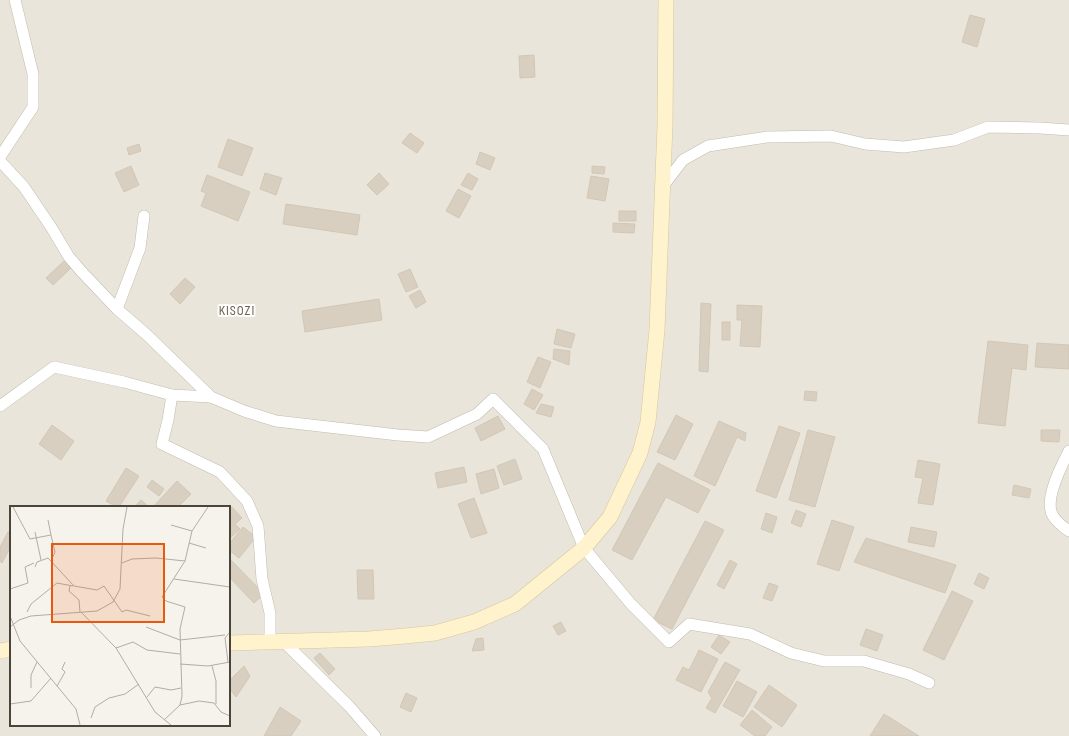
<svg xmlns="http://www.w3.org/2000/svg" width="1069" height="736" viewBox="0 0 1069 736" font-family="'Sofia Sans Condensed',sans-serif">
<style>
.residential{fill:#eae5da;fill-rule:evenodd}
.building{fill:#d8cfc1;stroke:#d3c7b4}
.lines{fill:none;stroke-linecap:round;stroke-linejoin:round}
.street-casing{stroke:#c2bbae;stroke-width:12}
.secondary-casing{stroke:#d6c79b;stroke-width:16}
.street{stroke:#fff;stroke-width:11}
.secondary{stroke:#fff3cd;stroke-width:15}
.labels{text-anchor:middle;stroke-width:4;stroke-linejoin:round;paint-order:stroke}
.quarter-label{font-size:14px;letter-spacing:1px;fill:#6e6250;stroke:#fff}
.inset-road{fill:none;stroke:#b2ada4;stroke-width:1}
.view{fill:#e8590c;fill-opacity:0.15;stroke:#e8590c;stroke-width:2}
.inset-edge{fill:none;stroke:#4b4439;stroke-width:2}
</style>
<rect width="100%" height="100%" fill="#f6f3ec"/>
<!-- residential -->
<path class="residential" d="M0 0H1069V736H0ZM11 507H229V725H11Z"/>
<!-- building -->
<g class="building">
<polygon points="970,15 985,19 977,47 962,42"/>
<polygon points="534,55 535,77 520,78 519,56"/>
<polygon points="410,133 424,143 417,153 402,143"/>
<polygon points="228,139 253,148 242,176 218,167"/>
<polygon points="139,144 141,151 129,155 127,148"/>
<polygon points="480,152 495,158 490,170 476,164"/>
<polygon points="131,166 139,185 124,192 115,173"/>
<polygon points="592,166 605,167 604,174 592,173"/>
<polygon points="265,173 282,178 276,195 260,189"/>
<polygon points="379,173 389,184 377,195 367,185"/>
<polygon points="468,173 478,179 472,190 461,185"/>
<polygon points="207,175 250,192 238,221 201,206 206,193 201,191"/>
<polygon points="591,176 609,179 605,201 587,198"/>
<polygon points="458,189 471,196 459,218 446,211"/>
<polygon points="286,204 360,215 357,235 283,224"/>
<rect x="619" y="211" width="17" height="10"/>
<polygon points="613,223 635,224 634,233 613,232"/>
<polygon points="65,260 72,267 53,285 46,278"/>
<polygon points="410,269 418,287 406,292 398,274"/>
<polygon points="185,278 195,287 180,304 170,294"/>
<polygon points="420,290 426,302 416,308 409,296"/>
<polygon points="379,299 382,320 305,332 302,311"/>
<polygon points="701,303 711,304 708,372 699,371"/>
<polygon points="737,305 762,306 760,347 740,346 742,320 737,320"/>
<rect x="722" y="322" width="8" height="18"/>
<polygon points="557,329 575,334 571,348 554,344"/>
<polygon points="988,341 1028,345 1026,370 1012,368 1005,426 978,423"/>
<polygon points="1037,343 1069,345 1069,369 1035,367"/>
<polygon points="554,349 570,351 569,365 553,359"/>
<polygon points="538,357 551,362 540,388 527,382"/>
<polygon points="532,389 543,395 534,410 524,404"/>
<polygon points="805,391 817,392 816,401 804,400"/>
<polygon points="541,404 554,407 551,417 536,413"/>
<polygon points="676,415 693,424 675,460 657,452"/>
<polygon points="498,416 505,429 481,441 475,428"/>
<polygon points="719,421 746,433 745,441 737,437 715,486 694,476"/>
<polygon points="52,425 74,441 61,460 39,444"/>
<polygon points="779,426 800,433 776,498 756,491"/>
<polygon points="808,430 835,437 815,507 789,500"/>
<polygon points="1041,430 1060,430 1059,442 1041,441"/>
<polygon points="515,459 522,479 504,485 497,466"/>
<polygon points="918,460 940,464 933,505 918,503 923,478 915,477"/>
<polygon points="658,463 710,490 698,513 666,497 632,560 612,550"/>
<polygon points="464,467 467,482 438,488 435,473"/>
<polygon points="126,468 139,476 119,507 117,507 106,501"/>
<polygon points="494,469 499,488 481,494 476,474"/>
<polygon points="152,480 164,489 159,496 147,487"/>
<polygon points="177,481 191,494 178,507 153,507"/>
<polygon points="1014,485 1031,489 1029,498 1012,495"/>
<polygon points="474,498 487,533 471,538 458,504"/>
<polygon points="141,500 149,507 134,507"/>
<polygon points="232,507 242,518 235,524 240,529 229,539 229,510"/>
<polygon points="796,510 806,514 801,527 791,523"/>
<polygon points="766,513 777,517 772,533 761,529"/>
<polygon points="832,520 854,527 839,571 817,564"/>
<polygon points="705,521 724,530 672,629 653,620"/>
<polygon points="243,527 256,537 239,558 229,550 229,544"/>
<polygon points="911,527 937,532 934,547 908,542"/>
<polygon points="8,532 11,533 11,546 2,563 0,561 0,547"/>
<polygon points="866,538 956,565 945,593 854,562"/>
<polygon points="229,558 264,594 254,603 229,577"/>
<polygon points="730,560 737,564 724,589 717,585"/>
<polygon points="357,570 373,570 374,599 358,599"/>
<polygon points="979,573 989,578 984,589 974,584"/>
<polygon points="769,583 778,586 772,601 763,598"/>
<polygon points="952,591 973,601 944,660 923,650"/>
<polygon points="561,622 566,631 558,635 553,626"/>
<polygon points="866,629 883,635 877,651 860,645"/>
<polygon points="719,635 730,642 721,654 711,647"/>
<polygon points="483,638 484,650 472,651 476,639"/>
<polygon points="699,650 718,659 701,692 676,680 683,667 689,670"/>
<polygon points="320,653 335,669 329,675 314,658"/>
<polygon points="725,662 740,670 715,713 706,708 712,698 708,692"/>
<polygon points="244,666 250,676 236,697 229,688 229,681"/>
<polygon points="737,681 757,692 743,717 723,706"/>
<polygon points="769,685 797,705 782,727 754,707"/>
<polygon points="406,693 417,698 411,712 400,707"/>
<polygon points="280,707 301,721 291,736 264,736"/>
<polygon points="752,710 772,727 765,736 755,736 740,725"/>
<polygon points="884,714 919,736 870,736"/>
</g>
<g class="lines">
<defs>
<g id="street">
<polyline points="0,157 33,107 33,74 15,0"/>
<polyline points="0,161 24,187 51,227 69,257 81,271 117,309 146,334 211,397 244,411 276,421 398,435 428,437 477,414 493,399 543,449 584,548 631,604 669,642 689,624 750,634 791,653 824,661 864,661 909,674 929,683"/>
<polyline points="663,186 683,160 708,146 767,137 831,136 865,144 904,147 954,140 988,127 1040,128 1069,130"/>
<polyline points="117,309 140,248 144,216"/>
<polyline points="172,395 168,420 162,444 220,472 247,501 258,526 262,579 270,613 270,642"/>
<polyline points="0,406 54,367 124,382 172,395 211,397"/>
<path d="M1069 451C1062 465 1043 500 1053 516 1057 522 1063 527 1069 531"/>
<polyline points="284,642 349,706 375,736"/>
</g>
<g id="secondary">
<polyline points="229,643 369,639 405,636 435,633 474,622 515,604 584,548 610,517 640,453 648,422 657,330 665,125 666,0"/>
<polyline points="0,651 11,649"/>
</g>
</defs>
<!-- street casing -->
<use href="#street" class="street-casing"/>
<!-- secondary casing -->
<use href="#secondary" class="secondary-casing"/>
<!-- street -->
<use href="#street" class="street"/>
<!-- secondary -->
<use href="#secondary" class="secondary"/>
</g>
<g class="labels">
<!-- quarter labels -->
<g class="quarter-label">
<text x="237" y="315">KISOZI</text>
</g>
</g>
<!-- overview -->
<g transform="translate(10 506)">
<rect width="220" height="220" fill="#f6f3ec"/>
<path class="inset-road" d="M3 1 20 33 41 29 38 14M161 19 182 25M25 26 31 54M41 29 45 46 41 55M179 37 196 42M112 57 122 53 146 52 175 55M25 61 27 56 38 52 64 80 87 84 94 80 112 106 116 104 140 110M164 73 220 81M60 80 59 85 69 94 70 106M0 83 18 77 15 61 24 57M220 89V112M17 106 21 98 47 77 63 80M71 106 106 142 145 206 161 219M0 110 10 135 66 203 70 219M0 121 9 114 21 110 87 105 103 96 110 83 113 23 117 1M136 121 170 134 215 129M106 142 123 136 137 144 170 148M218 156 215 132 220 126M170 158 198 160 220 156M202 160 206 175V198M47 180 55 166 52 163 55 156M21 182V169L27 156M137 191 145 181 161 184 171 182M0 198 21 195 41 172M170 199 189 195 204 197 211 206 220 210M81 212 85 201 99 192 115 188 129 178M154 214 170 199 172 190 170 123 175 101 156 95 152 91 175 55 182 25 198 1"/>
<path class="view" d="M42 38H154V116H42Z"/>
<rect width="220" height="220" class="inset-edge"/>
</g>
</svg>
